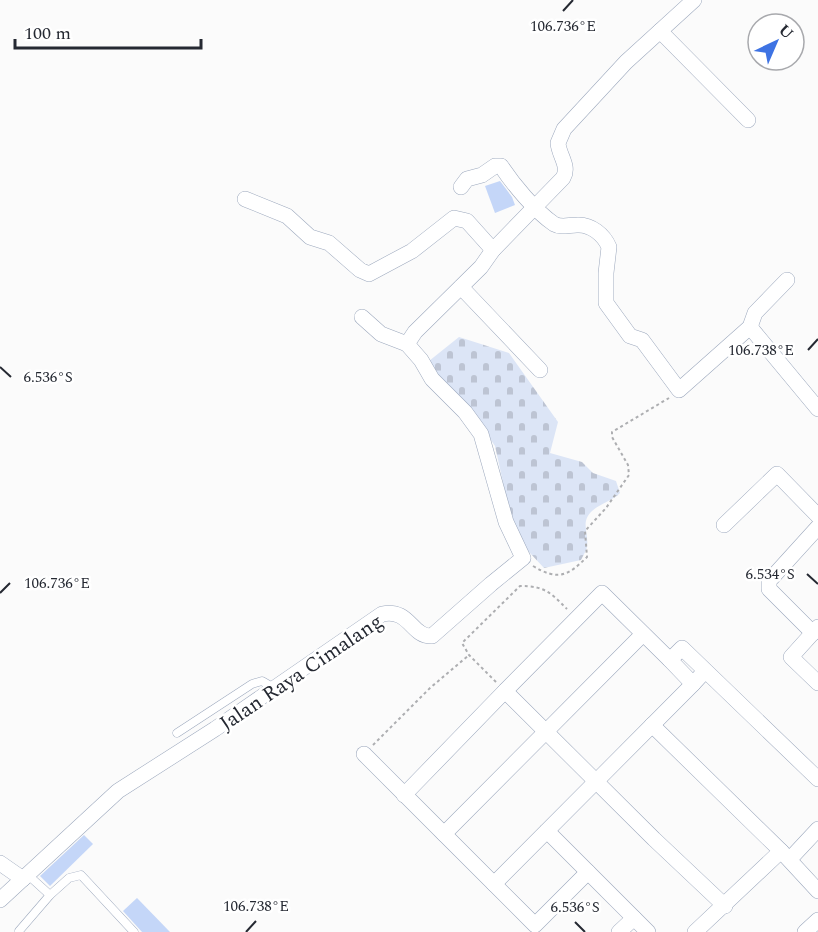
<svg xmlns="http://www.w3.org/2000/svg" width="818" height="932" viewBox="0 0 818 932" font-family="Spectral,serif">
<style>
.cemetery{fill:url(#cemetery-stones)}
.building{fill:#c4d6f8}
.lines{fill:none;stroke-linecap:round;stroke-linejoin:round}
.service-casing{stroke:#9ca8bd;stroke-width:9}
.minor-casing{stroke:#9ca8bd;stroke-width:16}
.path{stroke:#adaeb1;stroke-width:2;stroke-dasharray:3 3;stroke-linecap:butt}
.service{stroke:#fff;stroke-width:8}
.minor{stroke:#fff;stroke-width:15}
.ticks{fill:none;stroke:#252932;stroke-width:2}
.labels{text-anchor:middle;stroke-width:5;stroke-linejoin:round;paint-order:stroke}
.street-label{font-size:21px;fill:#252932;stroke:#fff}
.ticks-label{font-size:15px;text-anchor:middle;fill:#252932;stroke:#fff;stroke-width:5;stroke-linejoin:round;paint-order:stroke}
</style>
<defs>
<pattern id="cemetery-stones" width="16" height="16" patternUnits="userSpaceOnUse" patternTransform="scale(1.5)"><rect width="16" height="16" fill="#dce5f6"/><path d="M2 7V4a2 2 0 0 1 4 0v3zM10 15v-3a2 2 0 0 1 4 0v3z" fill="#bdc4d3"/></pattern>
</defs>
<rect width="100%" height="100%" fill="#fbfbfb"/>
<!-- cemetery -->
<path class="cemetery" d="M459 337 509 353 558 422 550 453 582 462 593 473 616 481 620 493C612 501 601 503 592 511 580 522 589 533 587 547 586 551 583 556 581 560L544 568 515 537 495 446 474 415 437 382 429 361Z"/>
<!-- building -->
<g class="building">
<polygon points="500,181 512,197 515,205 495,213 485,186"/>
<polygon points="84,835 93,844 50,886 40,876"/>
<polygon points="137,898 170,932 142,932 123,911"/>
</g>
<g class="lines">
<defs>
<g id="service">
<polyline points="177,733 252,684 262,681 274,688"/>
<polyline points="28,875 50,895 69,878 81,875 134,932"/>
<polyline points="19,931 50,895"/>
</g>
<g id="minor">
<polyline points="660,31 748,120"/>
<path d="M461 187 467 179 482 175 495 166H501C513 184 535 211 554 224 561 228 569 225 577 225 591 224 604 235 609 247L606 273V303L630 336 642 340 679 390 750 327 755 313 787 280"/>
<polyline points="245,199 287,216 310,237 329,243 360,270 369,274 412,251 454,218 467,221 493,250"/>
<polyline points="461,287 540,370"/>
<polyline points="362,317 381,334 407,344"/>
<polyline points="750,327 818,409"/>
<polyline points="724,525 777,474 818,516"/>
<polyline points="818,627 791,657 818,683"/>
<polyline points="813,633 769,589 769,581 818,527"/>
<polyline points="670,660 602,593 505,691 654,839 725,906"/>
<polyline points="705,671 693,684 670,660 682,648 818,779"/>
<polyline points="652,725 781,851 695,932"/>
<polyline points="364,754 444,834"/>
<polyline points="404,795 505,691"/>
<polyline points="547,831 648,932"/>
<polyline points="781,851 818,891"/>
<polyline points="790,859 818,829"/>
<polyline points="0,863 23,879"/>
<polyline points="588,872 535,925 444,834 643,634"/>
<polyline points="494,884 693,684"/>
<path d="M0 900 118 791 215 729 382 614C410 608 411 637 432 636L491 584 523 558 506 522 481 434 465 412 432 379 421 360 407 344 415 332 481 267 493 250 563 178C570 166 559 156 558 143L564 129 626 62 694 0"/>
<polyline points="619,932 634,918"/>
<polyline points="805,932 818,920"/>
</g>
</defs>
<!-- service casing -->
<use href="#service" class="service-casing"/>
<!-- minor casing -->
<use href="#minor" class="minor-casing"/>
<!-- path -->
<g class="path">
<path d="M533 566C558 581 568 576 587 557L585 531 606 508 629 475 628 465 612 437V432L669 398"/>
<path d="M496 682 469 655 462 643 520 586C545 586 551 593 567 609"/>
<polyline points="373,745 430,688 469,655"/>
</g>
<!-- service -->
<use href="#service" class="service"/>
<!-- minor -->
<use href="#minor" class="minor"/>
</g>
<!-- ticks -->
<path class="ticks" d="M563 11 573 0M808 350 818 339M0 367 11 377M807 574 818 584M0 593 10 583M575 922 585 932M246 932 256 921"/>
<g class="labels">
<!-- street labels -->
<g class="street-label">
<text transform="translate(301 672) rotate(-34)" y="7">Jalan Raya Cimalang</text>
</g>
</g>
<g class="ticks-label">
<text x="563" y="31">106.736°E</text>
<text x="761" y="355">106.738°E</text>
<text x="48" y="382">6.536°S</text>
<text x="770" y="579">6.534°S</text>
<text x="57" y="588">106.736°E</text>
<text x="256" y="911">106.738°E</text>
<text x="575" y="912">6.536°S</text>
</g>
<!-- north arrow -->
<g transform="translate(776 42) rotate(44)"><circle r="28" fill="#ffffff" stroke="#a8a9ad" stroke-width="1.5"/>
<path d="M0-4.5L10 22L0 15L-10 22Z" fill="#3e73e3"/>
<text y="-9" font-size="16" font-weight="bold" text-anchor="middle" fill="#252932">U</text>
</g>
<!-- scale -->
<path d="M15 39v9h186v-9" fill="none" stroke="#252932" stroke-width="3"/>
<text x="24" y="39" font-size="18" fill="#252932" stroke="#ffffff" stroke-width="4.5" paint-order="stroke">100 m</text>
</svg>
